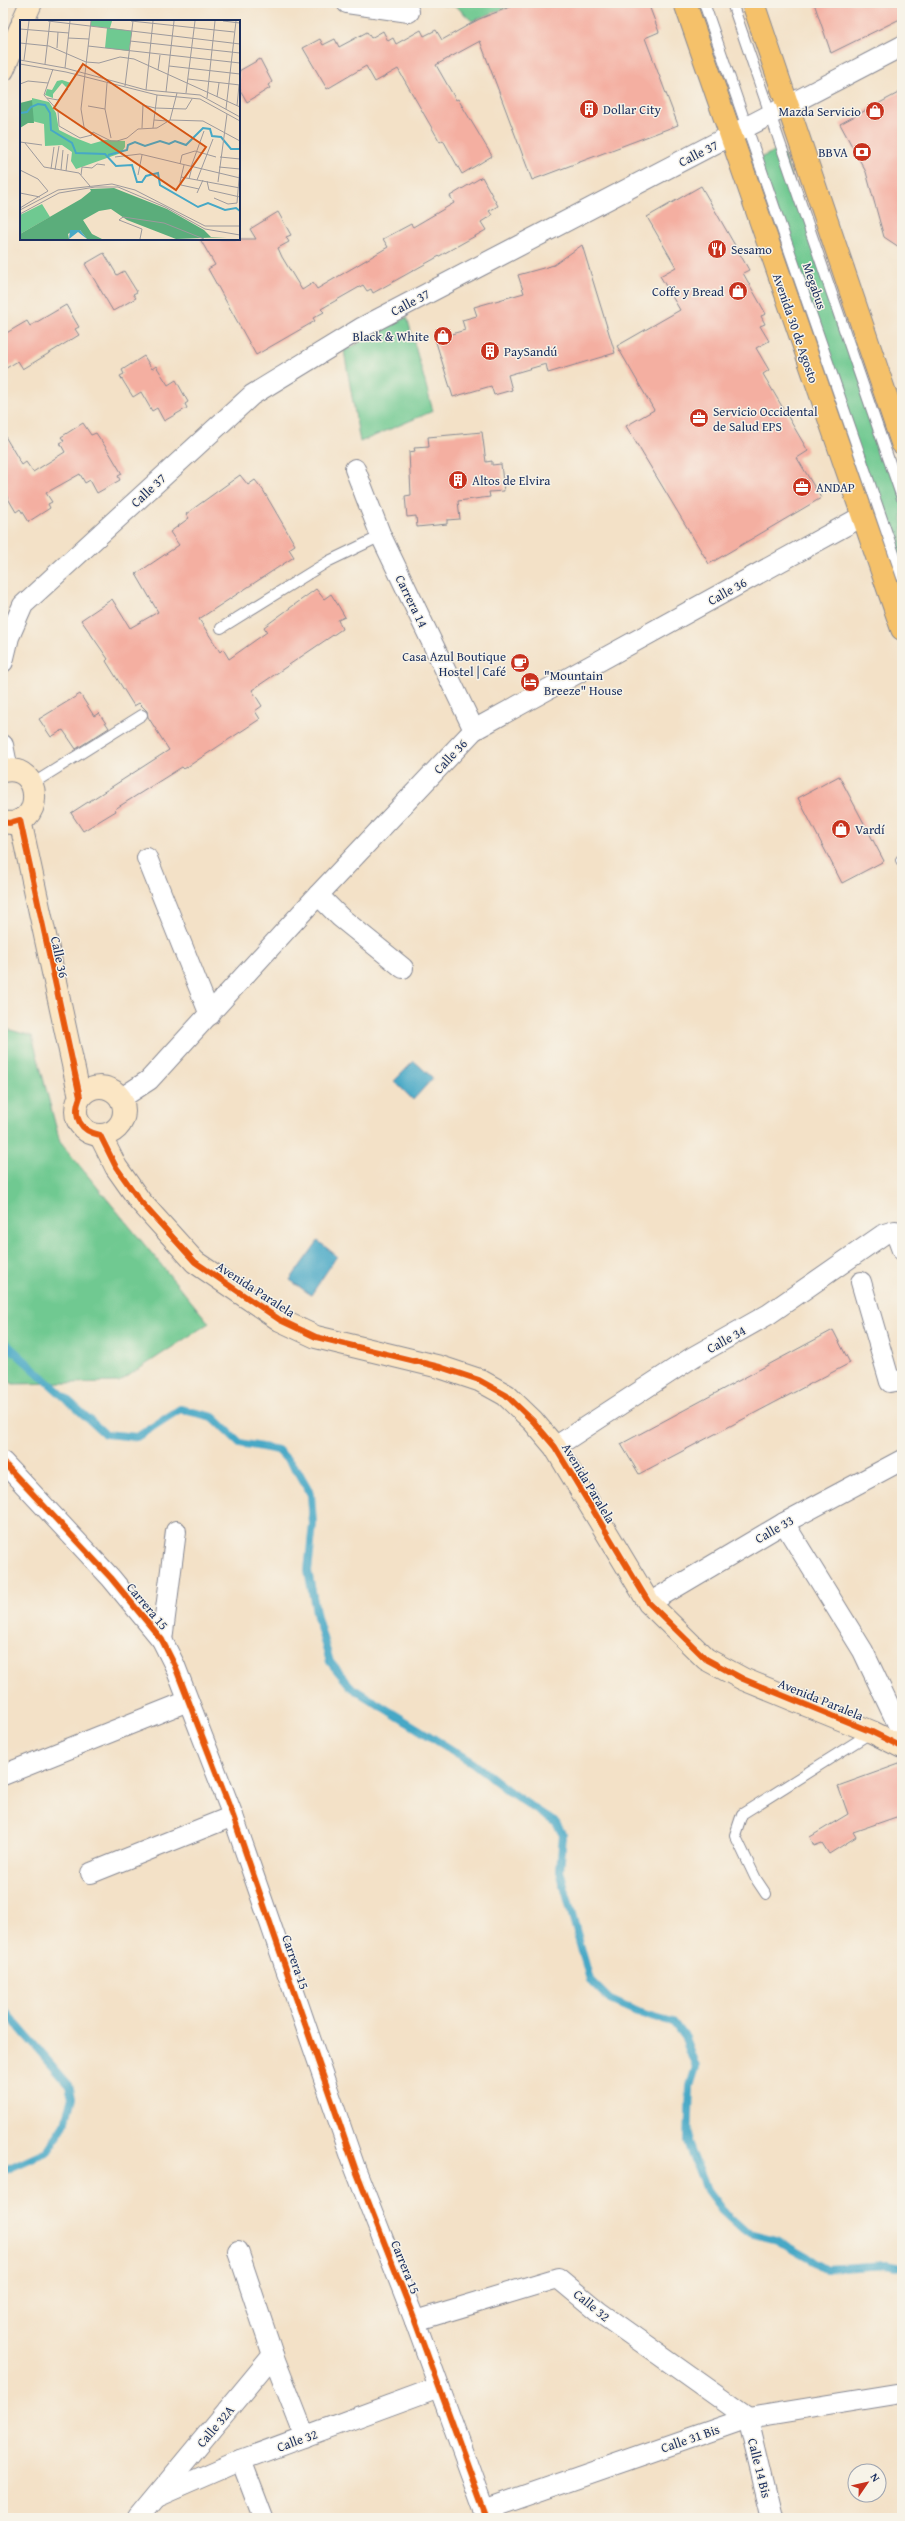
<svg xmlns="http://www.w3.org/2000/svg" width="905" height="2521" viewBox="0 0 905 2521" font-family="'Gentium Book Plus',serif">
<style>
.green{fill:#6fc991;stroke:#457c78}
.water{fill:#47a8c6;stroke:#316c92}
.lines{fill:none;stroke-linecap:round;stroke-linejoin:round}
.stream{stroke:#47a8c6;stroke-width:8}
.building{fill:#f4afa1}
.service-casing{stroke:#878892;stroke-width:12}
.minor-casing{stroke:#878892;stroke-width:22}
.secondary-casing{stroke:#878892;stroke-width:24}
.primary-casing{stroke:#878892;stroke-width:24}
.service{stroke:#fff;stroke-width:10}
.minor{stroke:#fff;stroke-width:20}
.secondary{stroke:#fbe6c4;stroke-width:22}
.primary{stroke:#f5c16b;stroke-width:22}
.cycleway-casing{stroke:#f7f3e8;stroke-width:8}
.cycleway{stroke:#e8590c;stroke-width:6}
.labels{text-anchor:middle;stroke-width:3;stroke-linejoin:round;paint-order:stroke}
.poi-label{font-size:13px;fill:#1b2f5e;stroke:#f7f3e8;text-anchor:start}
.street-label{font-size:13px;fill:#1b2f5e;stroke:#f7f3e8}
.inset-river{fill:none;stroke:#47a8c6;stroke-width:2}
.inset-road{fill:none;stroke:#9d9a9d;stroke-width:1}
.view{fill:#d45514;fill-opacity:0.15;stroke:#d45514;stroke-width:2}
.inset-edge{fill:none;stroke:#1b2f5e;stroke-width:2}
</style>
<rect width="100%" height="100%" fill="#f7f3e8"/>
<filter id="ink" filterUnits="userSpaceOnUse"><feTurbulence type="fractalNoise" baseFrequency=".025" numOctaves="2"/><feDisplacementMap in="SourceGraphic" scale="8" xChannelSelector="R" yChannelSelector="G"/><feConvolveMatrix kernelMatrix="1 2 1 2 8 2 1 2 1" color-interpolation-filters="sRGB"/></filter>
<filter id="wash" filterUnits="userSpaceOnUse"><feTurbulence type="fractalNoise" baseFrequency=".012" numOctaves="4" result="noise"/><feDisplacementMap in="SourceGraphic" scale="16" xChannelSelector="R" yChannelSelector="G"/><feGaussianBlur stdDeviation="0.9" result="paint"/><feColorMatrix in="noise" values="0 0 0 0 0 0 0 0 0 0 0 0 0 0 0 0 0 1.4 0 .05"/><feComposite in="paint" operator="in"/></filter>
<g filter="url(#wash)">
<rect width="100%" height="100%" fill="#f3e1c7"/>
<!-- green -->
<g class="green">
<polygon points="431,3 519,3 472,21 457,7"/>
<polygon points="781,148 902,498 902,577 758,159"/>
<polygon points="407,317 433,411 360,442 344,351"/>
<polygon points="3,1028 32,1036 60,1142 209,1323 119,1382 13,1384 3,1377"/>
</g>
<!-- water -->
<g class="water">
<polygon points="414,1061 433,1078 413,1100 394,1081"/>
<polygon points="318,1241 337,1256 311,1295 290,1280"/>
</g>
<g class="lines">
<!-- stream -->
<g class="stream">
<polyline points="3,1341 105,1434 137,1437 180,1409 213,1417 240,1443 278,1450 298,1471 311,1494 313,1524 308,1571 317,1617 330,1662 352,1688 473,1763 511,1793 556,1823 563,1835 560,1871 590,1980 610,2000 637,2012 673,2022 685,2038 696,2067 690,2086 688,2142 707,2190 722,2210 746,2232 776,2240 827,2269 885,2265 902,2268"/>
<polyline points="3,2009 69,2085 72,2097 65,2124 47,2151 3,2171"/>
</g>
</g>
<g id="blocks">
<!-- building -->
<g class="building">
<polygon points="520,3 648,3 659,32 645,38 678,125 532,180 480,41 436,65 456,100 458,99 492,156 462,174 443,140 440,142 398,69 375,82 366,66 327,89 303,48 320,39 323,45 335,39 339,47 367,32 371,38 383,31 388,41 393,38 396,44 421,30 424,36 436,30 442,40 479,19"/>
<polygon points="814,3 902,3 902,18 831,53"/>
<polygon points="260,59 272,82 268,85 270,88 247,102 239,88 239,71"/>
<polygon points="902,91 902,249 884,237 866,172 840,124"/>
<polygon points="482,177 498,206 489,211 492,215 481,222 486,230 373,293 371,289 367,291 363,285 321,309 324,312 313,318 315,321 256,355 208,269 215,265 200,239 256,239 250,229 278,212 291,235 286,237 289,242 278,248 282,257 302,290 313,283 317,289 388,247 383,239 411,224 413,227 454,203 450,196"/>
<polygon points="701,186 749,270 743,273 766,314 761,316 765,324 760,326 769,341 756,348 769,370 763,374 808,451 797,458 821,498 709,564 626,426 654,410 617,346 680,310 660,276 676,267 647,217"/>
<polygon points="582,245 615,353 548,373 546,364 508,375 512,390 494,395 491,386 453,397 435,339 465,330 462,320 477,316 474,307 524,293 518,275 554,265"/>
<polygon points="104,253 117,275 124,271 137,292 133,294 136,298 113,311 85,264"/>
<polygon points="66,305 79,327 75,329 79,335 23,369 18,361 3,370 3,335 27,321 30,326"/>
<polygon points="144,356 152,369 156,366 168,385 176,380 188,402 185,404 187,408 164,421 157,408 152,411 141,392 133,397 120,376 124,374 122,370"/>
<polygon points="83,423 91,435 96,433 109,452 122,474 118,476 120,480 97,493 90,480 85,483 80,474 46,493 52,502 48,504 50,508 28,522 20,509 16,512 3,490 3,433 22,465 26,462 33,472 65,452 60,443 64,441 61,437"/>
<polygon points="482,432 486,462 492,461 492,465 501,464 504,491 489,492 490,497 458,501 460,519 447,520 447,524 417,527 416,516 407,517 405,496 411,495 409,452 415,451 414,448 429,447 428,437"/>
<polygon points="240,475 248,485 255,480 263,490 295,545 289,549 294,557 199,619 220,652 223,649 229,659 267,632 264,627 316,589 324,599 331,594 338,605 345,617 338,620 342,629 252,690 262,706 255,711 260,719 184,769 182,767 115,809 116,811 83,831 71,813 169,750 148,717 147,711 139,703 134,706 106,661 108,659 81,620 112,599 130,628 158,612 136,574 179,545 170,532 189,518 186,514"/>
<polygon points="80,694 94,716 99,713 109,728 76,749 63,730 51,737 39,719"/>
<polygon points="839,776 884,861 842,883 798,798"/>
<polygon points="833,1330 850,1363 639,1474 621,1444"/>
<polygon points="902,1763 902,1815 853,1832 856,1837 829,1854 822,1843 814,1846 810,1837 848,1814 838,1786"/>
</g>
</g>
</g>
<g filter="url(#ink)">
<use href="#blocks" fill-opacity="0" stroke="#878892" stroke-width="1"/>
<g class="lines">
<defs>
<g id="service">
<polyline points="704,3 902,577"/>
<polyline points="732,3 902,498"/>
<polyline points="221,628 329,561 381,536"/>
<polyline points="32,784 142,715"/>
<polyline points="901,860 902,860"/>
<polyline points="766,1894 756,1879 735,1835 742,1814 872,1732"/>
</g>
<g id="minor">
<polyline points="347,3 409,12"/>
<polyline points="355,469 381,536 474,730"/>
<polyline points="3,662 9,637 23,605 252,395 363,327 902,46"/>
<polyline points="3,745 8,770"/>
<polyline points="147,858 210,1015"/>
<polyline points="318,895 340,917 403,968"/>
<polyline points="120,1099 149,1080 318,895 474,730 861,517"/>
<polyline points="861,1282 890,1382 902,1380"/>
<polyline points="555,1447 693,1357 769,1314 884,1234 895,1231 902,1250"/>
<polyline points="3,1462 111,1578 162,1640 175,1666 233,1816 355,2168 415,2321 487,2518"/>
<polyline points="784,1523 863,1651 902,1733"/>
<polyline points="649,1603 784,1523 902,1460"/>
<polyline points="162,1640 176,1531"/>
<polyline points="3,1775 188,1701"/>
<polyline points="91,1873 233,1816"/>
<polyline points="238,2251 273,2355 305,2437"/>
<polyline points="415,2321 558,2278 599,2312 748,2418 772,2518"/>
<polyline points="241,2460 263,2518"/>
<polyline points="156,2497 241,2460 439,2387"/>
<polyline points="484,2510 748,2418 902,2393"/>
<polyline points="138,2518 273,2355"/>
</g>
<g id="secondary">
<polyline points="23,21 31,3"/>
<polyline points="3,70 21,27"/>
<path d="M3 771C44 762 45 831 3 822"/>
<polyline points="20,820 80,1097"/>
<circle cx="100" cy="1111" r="24"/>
<polyline points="100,1135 116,1167 140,1201 195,1262 280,1320 316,1337 440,1367 479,1380 506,1395 533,1421 555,1447 649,1603 706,1659 743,1679 872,1732 902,1747"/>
</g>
<g id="primary">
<polyline points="685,3 902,629"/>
<polyline points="753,3 902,443"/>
</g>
</defs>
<!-- service casing -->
<use href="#service" class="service-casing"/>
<!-- minor casing -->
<use href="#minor" class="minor-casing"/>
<!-- secondary casing -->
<use href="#secondary" class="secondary-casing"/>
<!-- primary casing -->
<use href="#primary" class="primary-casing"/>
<!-- service -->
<use href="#service" class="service"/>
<!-- minor -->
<use href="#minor" class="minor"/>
<!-- secondary -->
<use href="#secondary" class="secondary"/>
<!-- primary -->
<use href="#primary" class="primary"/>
<defs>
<g id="cycleway">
<path d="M3 822 9 823 20 820 80 1097C72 1117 80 1131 100 1135L116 1167 140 1201 195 1262 280 1320 316 1337 440 1367 479 1380 506 1395 533 1421 555 1447 649 1603 706 1659 743 1679 872 1732 902 1747"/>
<polyline points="3,1462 111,1578 162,1640 175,1666 233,1816 355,2168 415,2321 487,2518"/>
</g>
</defs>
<!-- cycleway casing -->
<use href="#cycleway" class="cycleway-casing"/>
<!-- cycleway -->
<use href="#cycleway" class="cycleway"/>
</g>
</g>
<!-- icons -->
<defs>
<symbol id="building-disc" viewBox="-11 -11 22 22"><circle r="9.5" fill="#c8321e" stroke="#f7f3e8"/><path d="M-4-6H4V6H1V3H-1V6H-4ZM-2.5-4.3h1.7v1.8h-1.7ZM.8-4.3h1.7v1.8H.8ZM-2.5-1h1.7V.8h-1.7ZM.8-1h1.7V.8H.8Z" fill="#fff"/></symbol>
<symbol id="shop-disc" viewBox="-11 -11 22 22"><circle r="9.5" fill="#c8321e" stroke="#f7f3e8"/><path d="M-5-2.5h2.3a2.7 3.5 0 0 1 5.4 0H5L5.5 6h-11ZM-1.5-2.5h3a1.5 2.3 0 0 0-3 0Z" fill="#fff"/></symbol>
<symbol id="bank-disc" viewBox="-11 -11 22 22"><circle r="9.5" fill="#c8321e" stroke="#f7f3e8"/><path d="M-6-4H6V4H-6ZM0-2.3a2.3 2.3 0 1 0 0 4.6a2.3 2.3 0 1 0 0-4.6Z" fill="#fff"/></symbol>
<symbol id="restaurant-disc" viewBox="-11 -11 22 22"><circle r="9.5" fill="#c8321e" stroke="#f7f3e8"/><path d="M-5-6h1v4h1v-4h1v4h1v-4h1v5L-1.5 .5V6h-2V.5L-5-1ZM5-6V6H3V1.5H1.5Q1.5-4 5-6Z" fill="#fff"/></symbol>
<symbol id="office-disc" viewBox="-11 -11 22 22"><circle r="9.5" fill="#c8321e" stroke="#f7f3e8"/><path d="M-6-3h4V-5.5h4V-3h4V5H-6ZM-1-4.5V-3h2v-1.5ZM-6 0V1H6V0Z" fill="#fff"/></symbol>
<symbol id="cafe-disc" viewBox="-11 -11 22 22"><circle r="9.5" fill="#c8321e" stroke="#f7f3e8"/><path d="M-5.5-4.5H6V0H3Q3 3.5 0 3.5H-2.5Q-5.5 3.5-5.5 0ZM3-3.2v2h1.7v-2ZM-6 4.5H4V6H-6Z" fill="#fff"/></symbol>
<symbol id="hotel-disc" viewBox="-11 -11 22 22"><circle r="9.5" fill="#c8321e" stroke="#f7f3e8"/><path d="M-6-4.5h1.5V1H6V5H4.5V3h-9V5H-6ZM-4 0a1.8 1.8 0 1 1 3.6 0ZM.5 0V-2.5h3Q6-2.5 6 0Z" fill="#fff"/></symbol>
</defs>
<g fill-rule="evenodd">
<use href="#building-disc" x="578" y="98" width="22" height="22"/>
<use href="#shop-disc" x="864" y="100" width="22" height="22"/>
<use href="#bank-disc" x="851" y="141" width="22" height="22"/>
<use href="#restaurant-disc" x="706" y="238" width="22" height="22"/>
<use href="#shop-disc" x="727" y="280" width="22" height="22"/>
<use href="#shop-disc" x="432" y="325" width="22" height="22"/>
<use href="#building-disc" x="479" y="340" width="22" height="22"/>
<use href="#office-disc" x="688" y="407" width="22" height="22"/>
<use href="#building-disc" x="447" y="469" width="22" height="22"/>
<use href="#office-disc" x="791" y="476" width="22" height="22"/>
<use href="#cafe-disc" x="509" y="652" width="22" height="22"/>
<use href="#hotel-disc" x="519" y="671" width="22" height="22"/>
<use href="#shop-disc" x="830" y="818" width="22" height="22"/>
</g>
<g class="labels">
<!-- poi labels -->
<g class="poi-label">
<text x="603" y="114">Dollar City</text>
<text x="861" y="116" text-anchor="end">Mazda Servicio</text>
<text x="848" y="157" text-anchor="end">BBVA</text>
<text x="731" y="254">Sesamo</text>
<text x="724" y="296" text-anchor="end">Coffe y Bread</text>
<text x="429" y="341" text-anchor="end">Black &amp; White</text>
<text x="504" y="356">PaySandú</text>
<text x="713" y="416">Servicio Occidental<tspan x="713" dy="15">de Salud EPS</tspan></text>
<text x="472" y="485">Altos de Elvira</text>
<text x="816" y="492">ANDAP</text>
<text x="506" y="661" text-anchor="end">Casa Azul Boutique<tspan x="506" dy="15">Hostel | Café</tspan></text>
<text x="544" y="680">"Mountain<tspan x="544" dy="15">Breeze" House</tspan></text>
<text x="855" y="834">Vardí</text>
</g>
<!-- street labels -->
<g class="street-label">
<text transform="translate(698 153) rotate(-27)" y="5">Calle 37</text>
<text transform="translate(815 286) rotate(71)" y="5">Megabus</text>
<text transform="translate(410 302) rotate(-28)" y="5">Calle 37</text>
<text transform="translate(796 328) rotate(71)" y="5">Avenida 30 de Agosto</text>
<text transform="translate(148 490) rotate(-43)" y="5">Calle 37</text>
<text transform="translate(727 591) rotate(-29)" y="5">Calle 36</text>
<text transform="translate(412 601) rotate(64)" y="5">Carrera 14</text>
<text transform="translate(450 756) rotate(-47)" y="5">Calle 36</text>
<text transform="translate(60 957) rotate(78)" y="5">Calle 36</text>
<text transform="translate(256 1289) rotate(33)" y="5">Avenida Paralela</text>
<text transform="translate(726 1339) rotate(-29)" y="5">Calle 34</text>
<text transform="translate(589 1483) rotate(59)" y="5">Avenida Paralela</text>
<text transform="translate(774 1529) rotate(-30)" y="5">Calle 33</text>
<text transform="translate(148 1606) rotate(50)" y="5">Carrera 15</text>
<text transform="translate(821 1699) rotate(22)" y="5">Avenida Paralela</text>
<text transform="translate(296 1962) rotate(71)" y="5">Carrera 15</text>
<text transform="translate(406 2267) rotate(68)" y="5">Carrera 15</text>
<text transform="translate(592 2305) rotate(39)" y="5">Calle 32</text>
<text transform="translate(215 2426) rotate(-50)" y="5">Calle 32A</text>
<text transform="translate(690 2438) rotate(-19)" y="5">Calle 31 Bis</text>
<text transform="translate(297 2440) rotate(-20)" y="5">Calle 32</text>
<text transform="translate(760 2468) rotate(76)" y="5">Calle 14 Bis</text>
</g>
</g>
<!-- overview -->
<g transform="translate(20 20)">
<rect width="220" height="220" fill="#f3e1c7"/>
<path d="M71 1H92L90 8 112 11 109 31 85 28 87 8 71 6ZM42 60 51 63 50 66 46 67 42 63 33 74V78L25 75 27 69 32 70 37 61ZM12 78 29 82 36 93 39 110 53 117 71 124 85 120 105 121V127L101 133 56 149 51 141 52 132 42 125 25 126 24 104 12 101ZM22 184 30 197 0 214V195Z" fill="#6fc991"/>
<path d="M12 80 14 103H8L0 108V83ZM94 168 147 189 184 210 191 217H207L156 219 107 200 91 189 79 191 63 200 72 214 82 219H67L60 210H54L48 214 49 219H0V214L61 179 71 171 70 169Z" fill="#5bad7b"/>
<path d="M50 210H60L67 219 58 212 49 219Z" fill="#47a8c6"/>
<path class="inset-river" d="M0 93 7 92 11 87 18 84 25 85 30 93 31 110 52 123 56 133 85 134 96 146 112 145 117 162H122L126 156 138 153 140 165 178 187 188 183 205 190 216 188 220 191M88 135 107 130 108 125 115 122 125 126 140 121 149 124 155 121 166 125 183 108 190 109 192 116 201 117 211 129H220"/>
<path class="inset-road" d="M28 1 220 24M71 1 61 89 64 107 71 113M111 1 214 12M203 1 220 3M0 9 49 13M48 18 69 19M110 21 220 33M0 23 29 26 66 42 79 43 100 37 114 39 220 87M68 26 220 43M37 28 38 12M0 40 45 48 126 70 180 75 220 97M4 40 9 1M0 44 46 52 137 75 180 79 220 101M25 44 30 1M149 46 220 54M45 48 50 1M33 49 24 75 38 91 39 106 60 118 72 115M138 50 140 35M168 59 220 65M87 63 85 89 91 118M0 64 8 61 28 63M105 66 113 1M126 70 133 1M146 72 154 1M166 73 175 1M197 77 199 63M27 78 38 80 48 69M187 78 195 1M68 86 85 89M217 86 219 65M206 89 216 1M134 100 147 101M150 100 157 73M122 108 123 85 135 88 166 89 172 79M133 108 137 75M71 115 73 112 91 121H97L107 118 118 109 137 108 150 100 183 101 220 121M0 122 22 125M5 123 24 147 59 153 70 166M95 137 120 134 220 158M200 137 220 139M160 144 162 135 175 131 196 137M171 147 184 111M199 147 220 149M31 149 34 127M0 150 18 159 28 171 0 188M35 150 39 126M41 150 43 130M46 151 48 134M61 155 62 147 72 148 77 144 85 145M118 155 122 135M161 157 220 168M169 159 172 147M177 160 193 119M187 161 189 170 220 177M160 162 161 165 179 169M160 162 164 145M198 162 207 94M0 173 20 177M177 173 183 160M194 178 208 184 217 183 220 147M0 190 38 170 92 164 115 170 185 206H220M0 194 39 173 75 167H98L145 187 185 209 220 215M99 200 103 197 144 203 184 219M99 200 122 209 120 219"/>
<path class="view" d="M63 44 186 127 156 170 34 88Z"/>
<rect width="220" height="220" class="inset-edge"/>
</g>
<!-- margin -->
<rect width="905" height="2521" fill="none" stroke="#f7f3e8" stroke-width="16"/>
<!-- north arrow -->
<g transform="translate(867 2483) rotate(56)"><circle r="19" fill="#f7f3e8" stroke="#9fa5b1"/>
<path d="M0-3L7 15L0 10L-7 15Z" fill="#c8321e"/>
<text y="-6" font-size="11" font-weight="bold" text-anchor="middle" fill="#1b2f5e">N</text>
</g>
</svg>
